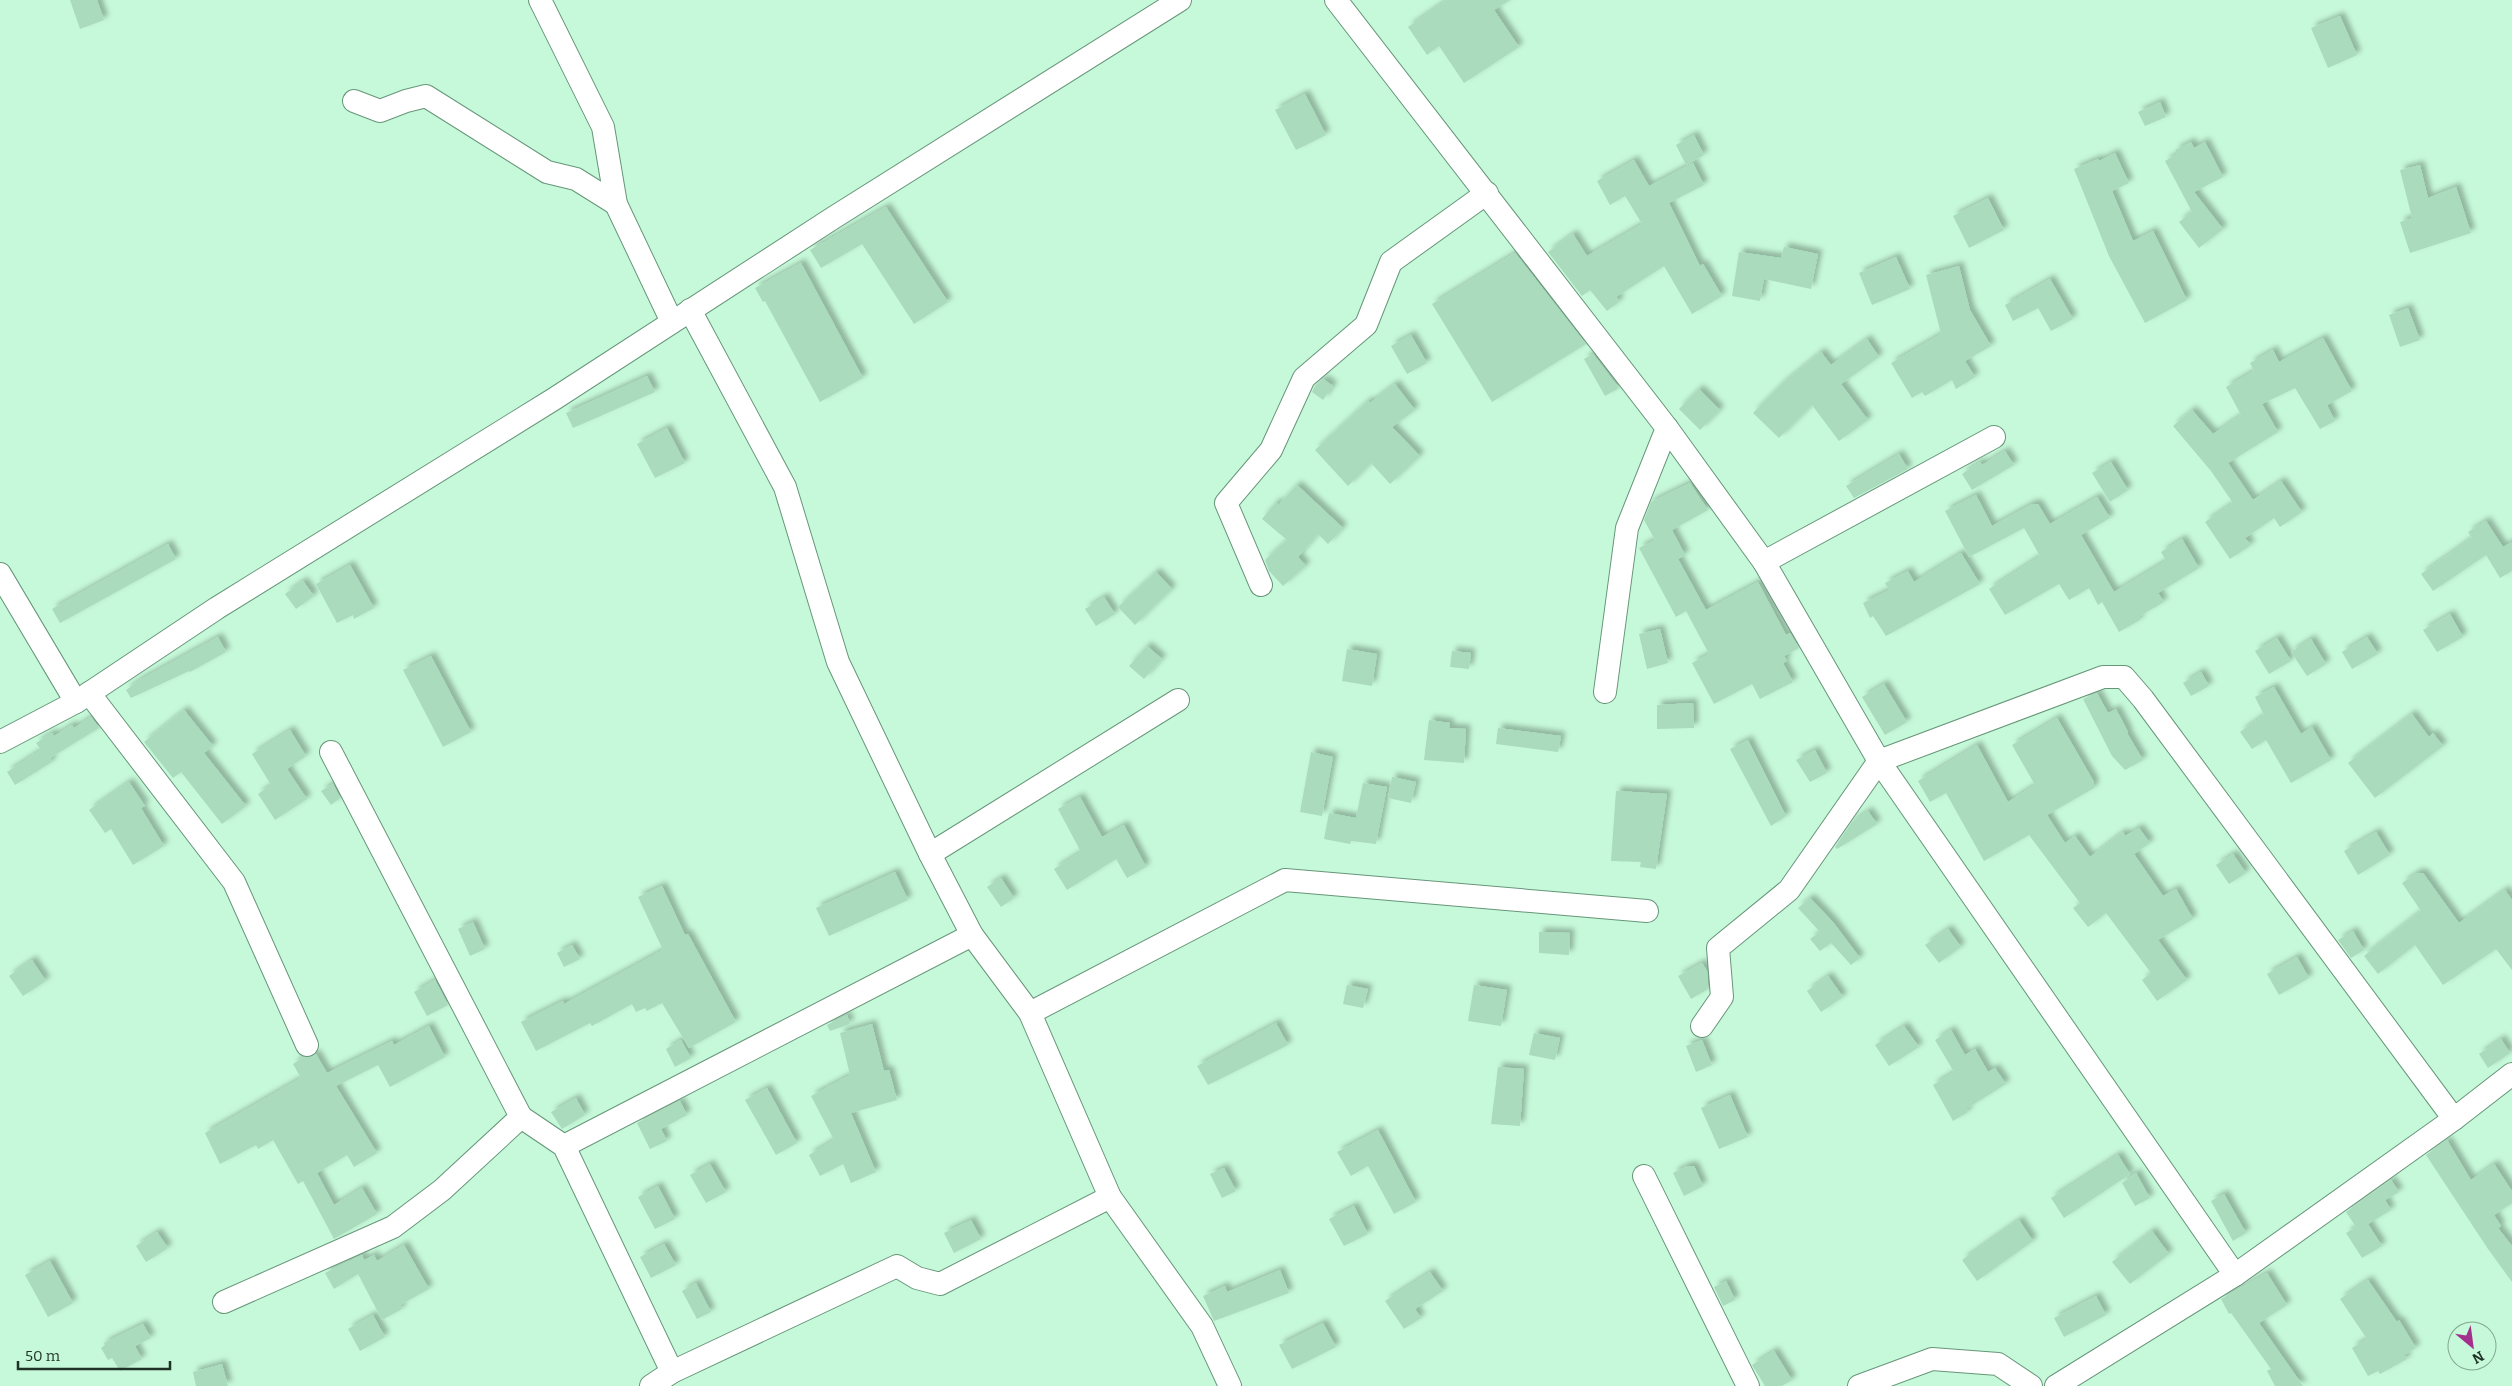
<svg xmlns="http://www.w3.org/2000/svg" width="2512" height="1386" viewBox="0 0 2512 1386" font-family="Bitter,serif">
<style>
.building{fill:#a9dbbc;filter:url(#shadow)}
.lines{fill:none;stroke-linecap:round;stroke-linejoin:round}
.minor-casing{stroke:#669679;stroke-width:24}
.minor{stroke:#fff;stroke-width:22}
</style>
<defs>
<filter id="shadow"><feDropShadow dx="4.5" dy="-4.5" stdDeviation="2.5" flood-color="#0004"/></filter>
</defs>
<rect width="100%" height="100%" fill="#c6f9d9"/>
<!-- building -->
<g class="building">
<polygon points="70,0 97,0 104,20 80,29"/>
<polygon points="1447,0 1510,0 1494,10 1519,47 1464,83 1439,46 1427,55 1408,27"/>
<polygon points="2340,16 2357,55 2328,68 2311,28"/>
<polygon points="1305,94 1326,135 1296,150 1275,110"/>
<polygon points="2160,102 2166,117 2145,126 2138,112"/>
<polygon points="1694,135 1704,155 1686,165 1676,145"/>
<polygon points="2191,142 2194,148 2205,142 2223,177 2194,192 2223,229 2199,248 2179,222 2192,212 2165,161 2177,154 2175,150"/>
<polygon points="2115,153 2129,183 2112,191 2133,241 2153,231 2187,300 2145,323 2109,256 2074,169 2098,159 2099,161"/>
<polygon points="1634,160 1649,186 1693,163 1704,185 1669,203 1700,266 1703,264 1722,296 1692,314 1664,266 1616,297 1620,301 1607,311 1590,290 1582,296 1548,252 1573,234 1587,256 1642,224 1625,196 1610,205 1597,181"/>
<polygon points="2420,165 2428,198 2456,187 2471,233 2410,253 2400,222 2412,218 2400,170"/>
<polygon points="1988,198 2004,230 1969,248 1953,216"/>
<polygon points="886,207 948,302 914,324 862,244 821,268 810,250"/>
<polygon points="1784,247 1818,254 1811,289 1764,279 1760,301 1732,296 1739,252 1781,258"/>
<polygon points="1515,253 1586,344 1492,402 1432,304"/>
<polygon points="1896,257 1910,289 1872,305 1859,273"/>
<polygon points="801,263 863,378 820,402 765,301 763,302 755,288"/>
<polygon points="1959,266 1970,310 1991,346 1965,361 1975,377 1956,389 1952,380 1925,396 1922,392 1912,398 1891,363 1941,334 1926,275"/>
<polygon points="2050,279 2073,319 2051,331 2038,308 2013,321 2005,305"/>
<polygon points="2408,308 2420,340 2400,347 2389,315"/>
<polygon points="1411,335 1427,363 1407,374 1391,346"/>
<polygon points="2323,338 2352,391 2327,405 2335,421 2320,429 2295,388 2262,404 2278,432 2228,463 2253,500 2281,481 2302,512 2280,527 2274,518 2245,538 2251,545 2230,559 2205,522 2233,503 2211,471 2173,426 2192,410 2213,434 2241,415 2226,387 2254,371 2250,363 2273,350 2279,362"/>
<polygon points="1867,339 1879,357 1841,384 1868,420 1839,441 1812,405 1779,438 1753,413 1783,383 1821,352 1831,365"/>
<polygon points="1593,354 1619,388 1605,396 1584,359"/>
<polygon points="647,376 655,392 573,428 566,413"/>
<polygon points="1323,379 1333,386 1323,400 1312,392 1315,386"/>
<polygon points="1395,384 1415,410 1392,427 1420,456 1390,484 1371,463 1348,486 1315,450 1368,401 1370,403"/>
<polygon points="1699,389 1720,410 1700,430 1679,409"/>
<polygon points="667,428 685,463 655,478 637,444"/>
<polygon points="2005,451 2014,465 1972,490 1962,474 1980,462 1982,465"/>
<polygon points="1899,454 1908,469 1854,498 1846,486"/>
<polygon points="2111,462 2128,490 2110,502 2092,473"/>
<polygon points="1690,483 1708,510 1672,530 1685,555 1678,559 1706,610 1758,582 1786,635 1790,633 1799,648 1784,656 1787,661 1783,663 1793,682 1760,699 1752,684 1714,704 1692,663 1709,654 1686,611 1676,617 1639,548 1655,540 1644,520 1651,502"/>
<polygon points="1297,485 1343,528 1328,544 1318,534 1298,557 1306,566 1283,586 1269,571 1265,560 1287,540 1262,519 1276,502 1278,505"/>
<polygon points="1976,495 1992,526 2032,504 2038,504 2050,524 2097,497 2110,518 2081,535 2114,592 2166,561 2161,552 2182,539 2199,568 2158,593 2164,602 2138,617 2140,620 2119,632 2102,602 2098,605 2089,588 2069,600 2059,584 2005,615 1989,589 2040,556 2024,528 1969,557 1945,511"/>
<polygon points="2486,521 2503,547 2512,542 2512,571 2500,578 2486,555 2433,591 2421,574 2472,538 2468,532"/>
<polygon points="168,544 176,559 60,623 52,609"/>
<polygon points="1961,553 1980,584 1886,636 1873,616 1870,618 1863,603 1889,590 1885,583 1908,571 1914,582"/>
<polygon points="350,565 374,608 354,619 353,615 337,623 316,584"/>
<polygon points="1156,572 1172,589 1135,625 1118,607"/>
<polygon points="303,581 314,596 296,609 285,594"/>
<polygon points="1104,597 1115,614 1096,626 1085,609"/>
<polygon points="2450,614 2463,637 2437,652 2423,630"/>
<polygon points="1660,629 1668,663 1647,669 1639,634"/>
<polygon points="218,637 226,652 190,672 189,671 131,698 126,690 138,681"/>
<polygon points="2367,637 2378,654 2352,669 2342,652"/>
<polygon points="2277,638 2291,661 2269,674 2255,651"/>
<polygon points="2311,639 2326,664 2307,676 2291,652"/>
<polygon points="1147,646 1162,659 1144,679 1129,666"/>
<polygon points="1347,649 1377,654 1372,686 1342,681"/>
<polygon points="1452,651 1471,653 1469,669 1450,667"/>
<polygon points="431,656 471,732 443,747 403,670"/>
<polygon points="2201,672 2209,686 2191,696 2183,683"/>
<polygon points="1884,684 1907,722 1885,735 1862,697"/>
<polygon points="2274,687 2301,734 2312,727 2331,760 2291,783 2266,740 2252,749 2240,732 2264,715 2255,697"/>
<polygon points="2097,693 2108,713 2116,709 2128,732 2127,733 2143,760 2125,770 2112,756 2083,699"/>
<polygon points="1693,703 1694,728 1657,729 1657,705"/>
<polygon points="184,710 213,746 204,753 246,806 222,824 181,772 173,778 144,742"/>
<polygon points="2412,714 2429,737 2433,733 2443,746 2375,798 2348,763"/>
<polygon points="91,717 99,728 50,758 52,762 15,785 7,772 41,750 36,743 52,733 54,736 72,725 74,728"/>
<polygon points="2057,718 2094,782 2094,788 2047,815 2065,843 2075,836 2090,857 2123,832 2125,836 2139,828 2150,843 2134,854 2163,896 2176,889 2193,919 2158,940 2187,980 2157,1001 2142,980 2151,973 2106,913 2088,927 2073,908 2080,903 2029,835 1984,861 1946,793 1930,802 1918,781 1977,745 2008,802 2035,785 2012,745"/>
<polygon points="1429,720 1450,723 1449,728 1466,729 1464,763 1424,760"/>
<polygon points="1498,728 1561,736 1558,752 1496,744"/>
<polygon points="290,730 306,756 287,769 307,799 275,820 258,794 271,785 252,754"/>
<polygon points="1748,740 1786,816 1771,826 1730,749"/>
<polygon points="1815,750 1827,773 1810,782 1796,760"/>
<polygon points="1311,752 1333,757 1322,816 1300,812"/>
<polygon points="1392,777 1416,782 1411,803 1388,798"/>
<polygon points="129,782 145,806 141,808 164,846 133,865 111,829 105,833 89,810"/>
<polygon points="1363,783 1387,787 1376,844 1351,841 1350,844 1324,839 1329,813 1356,818"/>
<polygon points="333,784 340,798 331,805 321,791"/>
<polygon points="1616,791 1667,794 1656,869 1640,867 1641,862 1611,861"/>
<polygon points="1080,797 1102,837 1124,825 1146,867 1127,878 1116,859 1067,890 1054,869 1081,852 1058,809"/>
<polygon points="1868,811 1877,824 1837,849 1835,847 1852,822"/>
<polygon points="2376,832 2390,855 2358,875 2344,851"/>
<polygon points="2233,854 2246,873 2229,884 2216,865"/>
<polygon points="895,872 908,900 829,936 816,908"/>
<polygon points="2417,873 2423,873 2459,923 2505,890 2512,900 2512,970 2496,949 2443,985 2415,945 2378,974 2364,956 2421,911 2402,883"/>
<polygon points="1001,878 1014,898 1001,907 987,887"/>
<polygon points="662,886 685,935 688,934 736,1022 689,1048 662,1003 647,1011 645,1008 636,1012 632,1004 592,1026 590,1023 536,1051 521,1022 563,1001 564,1004 663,950 638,897"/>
<polygon points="1810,898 1833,922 1860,958 1851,965 1831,943 1820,951 1810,939 1820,932 1798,908"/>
<polygon points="473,922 485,949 470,956 458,929"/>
<polygon points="1948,929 1961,947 1939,963 1925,945"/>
<polygon points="2353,931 2364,950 2351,958 2338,940"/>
<polygon points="1539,932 1570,933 1569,955 1539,953"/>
<polygon points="572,945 580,959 564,967 557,953"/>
<polygon points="2297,957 2309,978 2279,995 2267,974"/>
<polygon points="32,960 46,981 23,996 9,976"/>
<polygon points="1702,963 1707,971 1708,989 1691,999 1678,976"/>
<polygon points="1828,976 1843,997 1821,1012 1807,991"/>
<polygon points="435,980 448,1005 427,1016 414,992"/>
<polygon points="1347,985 1368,989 1363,1008 1343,1004"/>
<polygon points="1474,985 1507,990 1501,1026 1468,1021"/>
<polygon points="847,1015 850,1024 830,1031 827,1025"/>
<polygon points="1276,1023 1288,1045 1208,1085 1197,1066"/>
<polygon points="872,1024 884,1071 889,1070 897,1100 851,1113 876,1172 851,1183 843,1164 820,1176 809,1155 834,1140 811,1096 850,1075 840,1033"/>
<polygon points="429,1026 445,1057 390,1087 378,1065 336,1086 377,1153 354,1167 347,1155 317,1173 334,1205 362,1188 377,1214 334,1239 303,1181 298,1184 273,1140 258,1149 256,1145 220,1164 205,1133 301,1078 293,1064 304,1057 316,1054 327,1073 392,1041 394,1045"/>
<polygon points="1904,1026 1919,1047 1889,1066 1875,1045"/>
<polygon points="1951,1030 1965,1055 1975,1049 1988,1072 1995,1068 2006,1084 1966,1109 1968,1112 1953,1121 1933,1085 1954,1072 1935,1040"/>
<polygon points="1534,1033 1560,1038 1555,1060 1529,1055"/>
<polygon points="2501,1039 2510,1053 2488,1068 2479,1054"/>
<polygon points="681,1040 691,1058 675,1067 666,1049"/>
<polygon points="1702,1040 1712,1065 1696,1072 1686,1046"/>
<polygon points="1498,1067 1524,1069 1520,1126 1491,1124"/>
<polygon points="767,1088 797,1143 776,1155 745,1100"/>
<polygon points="1730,1095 1748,1137 1719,1149 1701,1108"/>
<polygon points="576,1098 585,1115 562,1129 551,1112"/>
<polygon points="680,1101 687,1115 661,1129 667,1141 650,1149 637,1123"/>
<polygon points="1378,1130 1416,1202 1394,1214 1368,1166 1351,1176 1337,1152"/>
<polygon points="2447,1140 2471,1180 2494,1164 2512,1191 2512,1203 2494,1215 2501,1226 2498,1228 2512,1246 2512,1282 2488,1249 2426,1155"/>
<polygon points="2118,1155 2130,1174 2064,1218 2051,1198"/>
<polygon points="710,1164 726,1192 706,1203 690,1175"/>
<polygon points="1687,1166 1694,1166 1703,1186 1684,1196 1673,1173"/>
<polygon points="1224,1168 1236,1191 1222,1198 1210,1174"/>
<polygon points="2136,1173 2150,1198 2135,1206 2122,1183"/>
<polygon points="2391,1180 2399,1192 2385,1200 2391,1210 2368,1224 2382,1246 2362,1258 2346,1233 2356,1227 2346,1212"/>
<polygon points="658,1186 675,1219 655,1229 638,1197"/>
<polygon points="2224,1194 2246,1233 2233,1241 2211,1201"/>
<polygon points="1354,1206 1368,1234 1344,1246 1329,1219"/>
<polygon points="971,1220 981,1239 954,1253 944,1233"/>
<polygon points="2019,1220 2033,1241 1977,1281 1962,1260"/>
<polygon points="2152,1231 2169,1254 2130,1284 2112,1262"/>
<polygon points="157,1232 168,1248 146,1262 136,1246"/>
<polygon points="664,1244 676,1265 651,1278 640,1257"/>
<polygon points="404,1245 429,1289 400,1305 402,1309 382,1320 358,1274 334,1289 325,1273 362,1255 364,1260 374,1255 377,1261"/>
<polygon points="50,1261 73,1303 48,1317 25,1275"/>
<polygon points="1280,1270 1289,1293 1214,1321 1203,1296 1225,1286 1227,1292"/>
<polygon points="1430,1272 1443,1291 1415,1309 1421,1318 1404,1329 1385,1301"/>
<polygon points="2267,1273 2287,1305 2259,1323 2303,1386 2275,1386 2267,1371 2271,1369 2231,1313 2229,1314 2221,1299"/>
<polygon points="2368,1280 2397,1322 2399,1320 2416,1348 2404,1355 2407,1359 2380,1374 2378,1371 2368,1376 2352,1348 2367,1339 2340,1299"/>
<polygon points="1726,1281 1735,1300 1723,1306 1714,1287"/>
<polygon points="696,1283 711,1312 697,1319 682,1291"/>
<polygon points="2096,1296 2106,1315 2064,1337 2054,1318"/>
<polygon points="373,1315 385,1337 360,1351 348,1329"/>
<polygon points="1323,1323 1336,1347 1292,1369 1279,1345"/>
<polygon points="143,1324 151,1338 135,1346 142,1359 120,1371 112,1358 108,1360 101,1348 105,1345 104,1343"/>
<polygon points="1774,1351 1792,1380 1782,1386 1765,1386 1752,1365"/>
<polygon points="222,1364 228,1386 196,1386 193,1372"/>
</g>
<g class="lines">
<defs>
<g id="minor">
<polyline points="540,0 603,127 616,204 672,322"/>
<polyline points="1336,0 1667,428 1764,562 1879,761 2235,1275 2056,1386"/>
<polyline points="354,101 380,111 406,101 426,96 547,172 576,179 616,204"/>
<polyline points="690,310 785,487 838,662 930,854 972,935 1030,1013 1110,1197 1202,1326 1230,1386"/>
<polyline points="1764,562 1994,437"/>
<polyline points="0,574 76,702"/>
<polyline points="1261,585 1226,503 1271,450 1304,378 1366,325 1391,262 1487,193"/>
<polyline points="1605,692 1627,528 1667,428"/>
<polyline points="89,693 234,882 307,1045"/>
<polyline points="0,742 76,702 217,608 554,399 833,218 1180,0"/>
<polyline points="331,752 521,1117"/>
<polyline points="930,854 1178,700"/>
<polyline points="1030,1013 1285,880 1647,911"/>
<polyline points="1702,1026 1722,997 1718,948 1789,890 1879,761 2103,677 2124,677 2143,699 2454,1119"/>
<polyline points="564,1146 972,935"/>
<polyline points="1644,1176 1748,1386"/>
<polyline points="2235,1275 2454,1119 2512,1074"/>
<polyline points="224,1302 393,1227 442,1190 521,1117 564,1146 672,1372"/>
<polyline points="651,1386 672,1372 897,1266 917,1278 940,1284 1110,1197"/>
<polyline points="1859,1386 1932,1359 1998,1364 2031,1386"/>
</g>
</defs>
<!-- minor casing -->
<use href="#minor" class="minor-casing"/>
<!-- minor -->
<use href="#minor" class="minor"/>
</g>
<!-- north arrow -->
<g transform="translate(2472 1346) rotate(151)"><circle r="24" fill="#c6f9d9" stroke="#83a991"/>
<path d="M0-4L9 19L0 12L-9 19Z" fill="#a3308c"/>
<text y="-8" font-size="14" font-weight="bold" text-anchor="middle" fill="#1e3226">N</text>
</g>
<!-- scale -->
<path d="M18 1361v8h152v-8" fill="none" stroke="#1e3226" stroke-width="2.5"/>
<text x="25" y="1361" font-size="15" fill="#1e3226" stroke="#c6f9d9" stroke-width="4" paint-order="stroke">50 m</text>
</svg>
